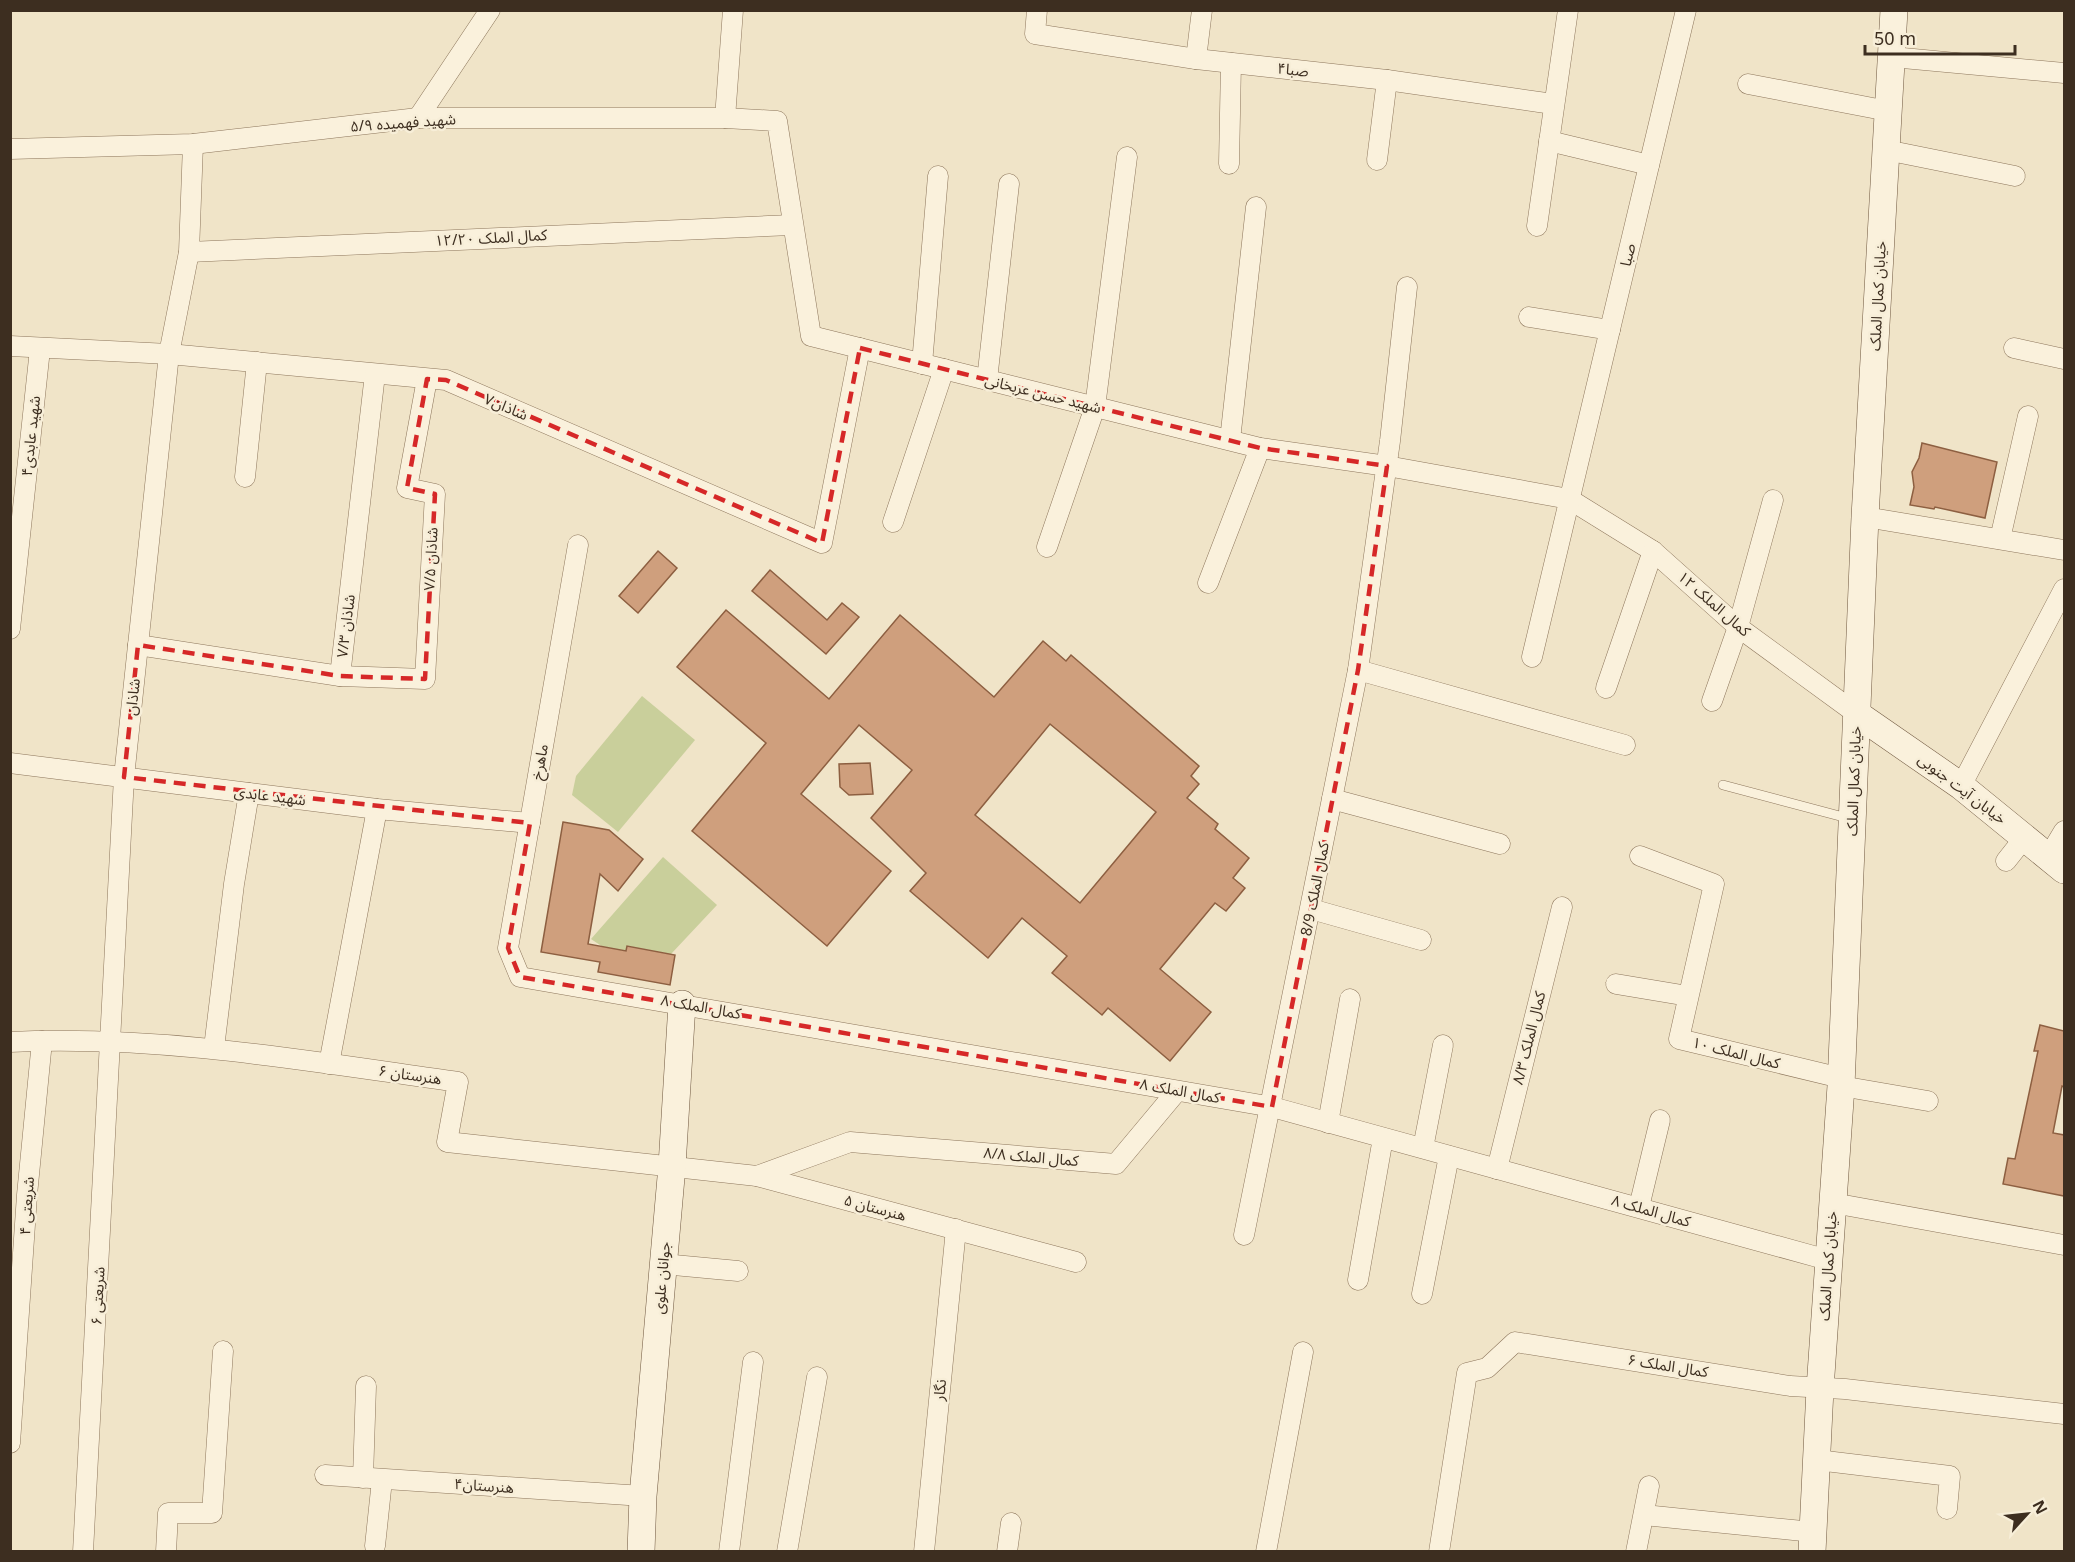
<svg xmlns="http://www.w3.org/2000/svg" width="2075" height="1562" viewBox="0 0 2075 1562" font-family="Georgia,'Noto Sans Arabic',serif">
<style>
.green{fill:#c9cf9b}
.building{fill:#cf9f7d;stroke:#8d5f41;stroke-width:1.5;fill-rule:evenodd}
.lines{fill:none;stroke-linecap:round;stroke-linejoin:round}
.lane-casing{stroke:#8d765c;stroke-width:10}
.street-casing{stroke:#8d765c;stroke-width:21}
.secondary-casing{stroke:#6f573f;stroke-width:28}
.lane{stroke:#faf1dc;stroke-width:9}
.street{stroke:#faf1dc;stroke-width:20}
.secondary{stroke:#faf1dc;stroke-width:27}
.marked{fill:none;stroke:#d62828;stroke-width:4.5;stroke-dasharray:12 8;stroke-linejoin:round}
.labels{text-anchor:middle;stroke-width:5;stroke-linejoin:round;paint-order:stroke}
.street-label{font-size:15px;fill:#3d2e20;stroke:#f7eed8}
</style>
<rect width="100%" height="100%" fill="#f0e4c8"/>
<!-- green -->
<g class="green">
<polygon points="642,696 695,740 618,832 572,795 576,776"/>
<polygon points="663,857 717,905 671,954 627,946 626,951 603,947 591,939"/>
</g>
<!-- building -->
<g class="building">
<polygon points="1922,443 1997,462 1985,518 1935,507 1934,509 1910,505 1914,487 1912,472 1919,458"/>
<polygon points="658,551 677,568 638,613 619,596"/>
<polygon points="770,570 827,620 842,603 859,617 826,654 752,591"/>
<path d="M726 610 829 699 900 615 994 697 1043 641 1066 661 1071 655 1199 766 1191 776 1199 784 1187 798 1218 824 1215 829 1249 858 1233 878 1245 888 1226 911 1215 903 1160 969 1211 1012 1170 1061 1108 1008 1102 1015 1052 973 1067 956 1022 918 988 958 910 891 926 873 871 818 912 770 859 725 801 794 891 871 827 946 692 831 766 743 677 667ZM1050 724 1156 812 1080 903 975 815Z"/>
<polygon points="870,763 873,794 849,795 840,787 839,764"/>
<polygon points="563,822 609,830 643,859 618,891 600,874 588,944 626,951 627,946 675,955 670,985 598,972 600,962 541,952"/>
<polygon points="2040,1025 2064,1031 2064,1087 2062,1086 2053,1133 2064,1135 2064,1196 2003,1184 2008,1158 2015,1159 2038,1051 2034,1051"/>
</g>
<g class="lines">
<defs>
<polyline id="lane" points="1723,785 1851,819"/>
<g id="street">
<polyline points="1037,10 1035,34 1196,59 1387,80 1553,104"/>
<polyline points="1892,57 2064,73"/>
<polyline points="1196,59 1202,10"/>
<polyline points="1748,84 1888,111"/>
<polyline points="418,118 490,10"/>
<polyline points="725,118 777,121 811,336 1260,448 1387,466 1569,499 1653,551 1738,627 1857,714"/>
<polyline points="1549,141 1649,165"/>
<polyline points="10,149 193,144 418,118 725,118 733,10"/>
<polyline points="1886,150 2015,176"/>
<polyline points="1377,160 1387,80"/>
<polyline points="1229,164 1231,63"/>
<polyline points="1537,226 1568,10"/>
<polyline points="189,252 792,225"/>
<polyline points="1529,317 1610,330"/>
<polyline points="10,346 169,354 446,380 822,543 860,348"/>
<polyline points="2014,348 2064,359"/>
<polyline points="922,364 938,176"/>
<polyline points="987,380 1009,184"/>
<polyline points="1230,440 1256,207"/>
<polyline points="245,477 257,362"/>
<polyline points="1865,517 2064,550"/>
<polyline points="893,522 944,369"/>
<polyline points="2000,539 2028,416"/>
<polyline points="578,545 508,948 520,977 1272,1107 1828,1260"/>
<polyline points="1047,547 1095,407 1127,157"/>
<polyline points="1208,583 1260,448"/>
<polyline points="10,629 40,349"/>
<polyline points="138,645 340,676 375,374"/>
<polyline points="1532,657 1686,10"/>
<polyline points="1358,670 1625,745"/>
<polyline points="340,676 425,679 435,494 407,488 427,379"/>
<polyline points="1606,688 1653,551"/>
<polyline points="1712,701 1738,627 1773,500"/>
<polyline points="10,763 377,809 530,823"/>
<polyline points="1961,786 2064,589"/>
<polyline points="1332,799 1500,844"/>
<polyline points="1640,856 1714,884 1679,1039 1841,1078"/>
<polyline points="2049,856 2064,831"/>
<polyline points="2006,861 2025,837"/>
<polyline points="1311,909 1421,940"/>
<polyline points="1616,984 1688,996"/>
<path d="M10 1042C161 1035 309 1061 458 1082L447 1142 757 1176 1076 1262"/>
<polyline points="214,1048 234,884 249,793"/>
<polyline points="329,1064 377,809"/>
<polyline points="1841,1086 1928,1101"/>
<polyline points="1328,1123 1350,999"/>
<polyline points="1423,1148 1443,1045"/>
<polyline points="1497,1169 1562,907"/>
<polyline points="757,1176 850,1142 1116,1164 1177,1091"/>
<polyline points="1833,1203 2064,1245"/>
<polyline points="1639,1207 1660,1120"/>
<polyline points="1244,1235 1358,670 1390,441 1407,287"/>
<polyline points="663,1264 738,1271"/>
<polyline points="1358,1280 1383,1138"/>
<polyline points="1422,1294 1449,1156"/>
<polyline points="10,1443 27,1195 42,1041"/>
<polyline points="1817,1460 1950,1476 1947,1509"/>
<polyline points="325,1475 643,1496"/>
<polyline points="363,1478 366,1386"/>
<polyline points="1644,1515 1813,1532"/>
<polyline points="375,1546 382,1480"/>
<polyline points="83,1552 124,777 169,354 189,252 193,144"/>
<polyline points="166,1552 168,1513 212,1513 223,1351"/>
<polyline points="729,1552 753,1362"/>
<polyline points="787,1552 817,1377"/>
<polyline points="924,1552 956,1229"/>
<polyline points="1007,1552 1011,1523"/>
<polyline points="1266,1552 1303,1352"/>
<polyline points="1439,1552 1467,1373 1487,1368 1515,1342 1790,1386 1845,1389 2064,1414"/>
<polyline points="1636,1552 1649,1486"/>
</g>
<g id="secondary">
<polyline points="1857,714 1961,786 2064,870"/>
<polyline points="641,1552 643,1496 672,1166 682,1004"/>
<polyline points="1812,1552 1820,1389 1841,1086 1865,517 1894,10"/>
</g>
</defs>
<!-- lane casing -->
<use href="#lane" class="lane-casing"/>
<!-- street casing -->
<use href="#street" class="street-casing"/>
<!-- secondary casing -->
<use href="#secondary" class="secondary-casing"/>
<!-- lane -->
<use href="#lane" class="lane"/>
<!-- street -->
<use href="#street" class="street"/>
<!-- secondary -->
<use href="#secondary" class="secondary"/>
</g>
<!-- marked area -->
<path class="marked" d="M860 348 1260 448 1387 466 1358 670 1272 1107 520 977 508 948 530 823 124 777 138 645 340 676 425 679 435 494 407 488 427 379 446 380 822 543Z"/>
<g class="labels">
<!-- street labels -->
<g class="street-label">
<text transform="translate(1293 70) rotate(6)" y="5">صبا۴</text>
<text transform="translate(403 123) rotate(-4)" y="5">شهید فهمیده ۵/۹</text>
<text transform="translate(491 238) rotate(-3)" y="5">کمال الملک ۱۲/۲۰</text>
<text transform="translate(1628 255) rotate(-77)" y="5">صبا</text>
<text transform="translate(1878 296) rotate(-87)" y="5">خیابان کمال الملک</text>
<text transform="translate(1043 394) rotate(14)" y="5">شهید حسن عربخانی</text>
<text transform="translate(506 407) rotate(23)" y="5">شاذان۷</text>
<text transform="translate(31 436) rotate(-84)" y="5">شهید عابدی۴</text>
<text transform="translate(431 559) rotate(-87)" y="5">شاذان ۷/۵</text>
<text transform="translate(1714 604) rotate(41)" y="5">کمال الملک ۱۲</text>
<text transform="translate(346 626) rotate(-83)" y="5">شاذان ۷/۳</text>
<text transform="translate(133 697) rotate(-84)" y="5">شاذان</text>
<text transform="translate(540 762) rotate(-80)" y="5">ماهرخ</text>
<text transform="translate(1854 781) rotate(-88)" y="5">خیابان کمال الملک</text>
<text transform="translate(1962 789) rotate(37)" y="5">خیابان آیت جنوبی</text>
<text transform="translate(270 796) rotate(7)" y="5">شهید عابدی</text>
<text transform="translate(1315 889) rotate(-79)" y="5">کمال الملک 8/9</text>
<text transform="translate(701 1007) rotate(10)" y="5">کمال الملک ۸</text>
<text transform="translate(1529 1038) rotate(-76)" y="5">کمال الملک ۸/۳</text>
<text transform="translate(1736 1053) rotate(14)" y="5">کمال الملک ۱۰</text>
<text transform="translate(410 1075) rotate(8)" y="5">هنرستان ۶</text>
<text transform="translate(1180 1091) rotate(10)" y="5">کمال الملک ۸</text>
<text transform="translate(1031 1157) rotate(5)" y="5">کمال الملک ۸/۸</text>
<text transform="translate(27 1206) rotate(-86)" y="5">شریعتی ۴</text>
<text transform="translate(875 1208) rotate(15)" y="5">هنرستان ۵</text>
<text transform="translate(1651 1211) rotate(16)" y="5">کمال الملک ۸</text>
<text transform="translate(1828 1266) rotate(-86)" y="5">خیابان کمال الملک</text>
<text transform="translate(662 1278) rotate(-85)" y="5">جوانان علوی</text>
<text transform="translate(98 1296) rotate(-87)" y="5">شریعتی ۶</text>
<text transform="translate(1668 1366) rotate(9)" y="5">کمال الملک ۶</text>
<text transform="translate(940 1390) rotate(-84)" y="5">نگار</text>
<text transform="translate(484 1486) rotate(4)" y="5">هنرستان۴</text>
</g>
</g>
<!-- border -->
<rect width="2075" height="1562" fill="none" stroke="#3d2e20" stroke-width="24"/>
<!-- north arrow -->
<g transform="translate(2027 1514) rotate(63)" stroke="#f7eed8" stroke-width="4.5" paint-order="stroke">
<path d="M0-4.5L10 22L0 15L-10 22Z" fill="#3d2e20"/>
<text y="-9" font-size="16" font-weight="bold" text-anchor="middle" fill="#3d2e20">N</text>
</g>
<!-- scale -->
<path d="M1865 45v9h150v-9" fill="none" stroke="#3d2e20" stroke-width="3"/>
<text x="1874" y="45" font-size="18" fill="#3d2e20" stroke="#f7eed8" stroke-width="4.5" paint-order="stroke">50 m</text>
</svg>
